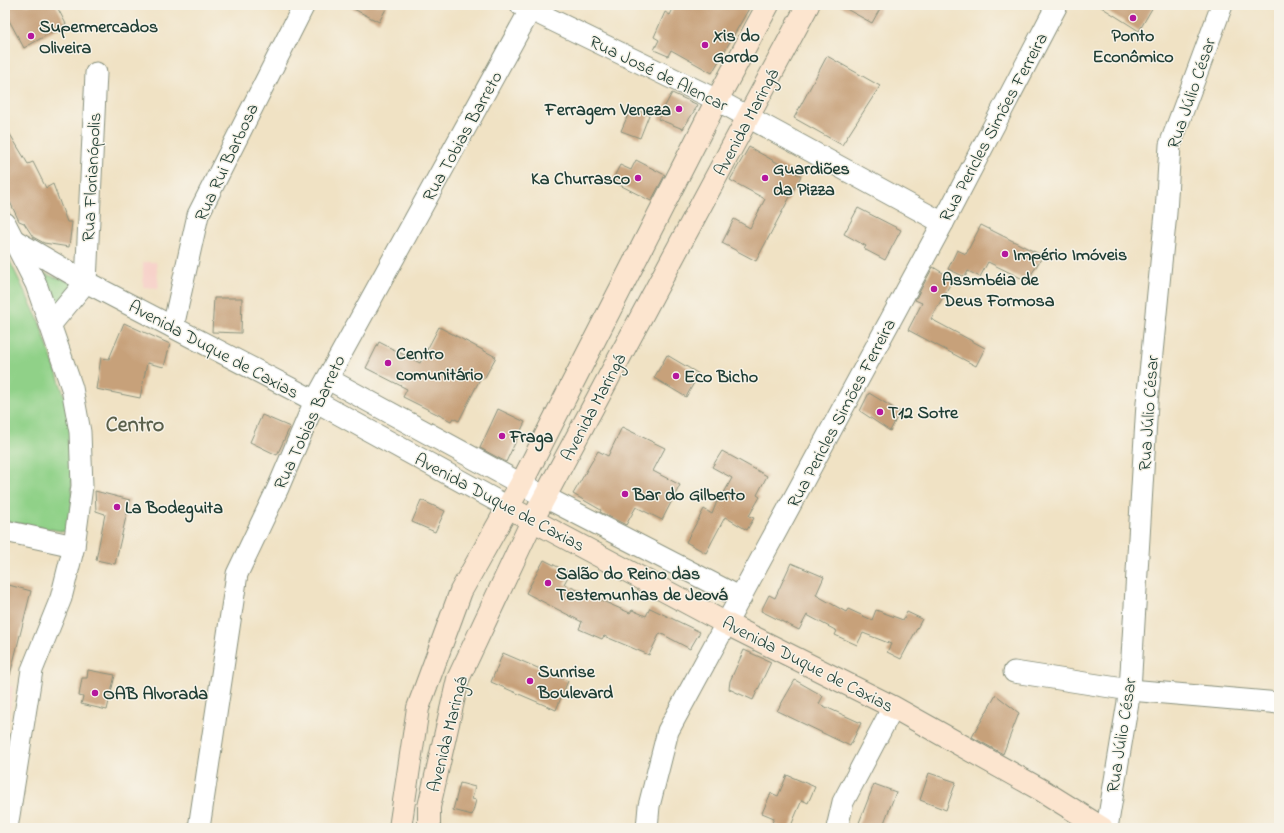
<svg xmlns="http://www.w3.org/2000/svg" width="1284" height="833" viewBox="0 0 1284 833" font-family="'Indie Flower',sans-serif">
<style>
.built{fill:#f7d1c9}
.green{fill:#90d188;stroke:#58875e}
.building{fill:#c7a17a}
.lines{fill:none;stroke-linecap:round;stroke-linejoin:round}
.street-casing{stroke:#88907c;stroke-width:23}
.secondary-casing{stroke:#88907c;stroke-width:24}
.street{stroke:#fff;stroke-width:21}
.secondary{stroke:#fce5cf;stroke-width:22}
.poi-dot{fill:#b5179e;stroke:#f7f3e8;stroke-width:1.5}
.labels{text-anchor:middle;stroke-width:3;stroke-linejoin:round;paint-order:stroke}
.poi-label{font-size:18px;font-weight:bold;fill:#1f3d34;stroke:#f7f3e8;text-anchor:start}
.street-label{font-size:18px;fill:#1f3d34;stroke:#f7f3e8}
.district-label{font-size:22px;font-weight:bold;fill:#5a604c;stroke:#f7f3e8}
</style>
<rect width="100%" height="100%" fill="#f7f3e8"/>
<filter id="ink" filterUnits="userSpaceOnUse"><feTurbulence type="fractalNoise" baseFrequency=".025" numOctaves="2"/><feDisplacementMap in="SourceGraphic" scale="8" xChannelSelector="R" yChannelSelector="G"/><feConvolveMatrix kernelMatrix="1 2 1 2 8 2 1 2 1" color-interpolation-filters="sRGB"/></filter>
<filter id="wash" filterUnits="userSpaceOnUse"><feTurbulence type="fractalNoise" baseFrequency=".012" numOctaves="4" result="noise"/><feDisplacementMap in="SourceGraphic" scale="16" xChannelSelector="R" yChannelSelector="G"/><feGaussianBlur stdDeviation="0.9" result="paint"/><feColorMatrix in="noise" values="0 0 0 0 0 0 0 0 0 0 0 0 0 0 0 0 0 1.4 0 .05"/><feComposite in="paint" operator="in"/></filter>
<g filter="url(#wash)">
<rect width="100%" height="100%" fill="#f0e2c4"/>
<!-- built -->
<g class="built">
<polygon points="143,262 156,262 159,288 143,287"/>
<polygon points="5,685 13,687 5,743"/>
</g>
<!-- green -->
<g class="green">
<polygon points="5,251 39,321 72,418 72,533 5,521"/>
<polygon points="39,272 79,285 57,307"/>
</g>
<g id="blocks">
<!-- building -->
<g class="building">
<polygon points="5,5 56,5 66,24 24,48 5,13"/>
<polygon points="346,5 388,5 379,22"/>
<polygon points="675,5 751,5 712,73 671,50 668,56 654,50 659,40 654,37 665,12 670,15"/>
<polygon points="839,5 882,5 872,23"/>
<polygon points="1098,5 1154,5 1139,31"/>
<polygon points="827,56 880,86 842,145 794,118"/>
<polygon points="672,93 698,105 683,129 658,119"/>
<polygon points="631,108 649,115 640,138 621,131"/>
<polygon points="5,126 28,164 33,162 46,188 53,184 67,222 72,222 69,247 44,243 33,237 24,223 19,221 10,202 5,205"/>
<polygon points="749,147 801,176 756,261 722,243 734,219 750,228 765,199 730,180"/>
<polygon points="636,160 665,175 651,201 612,181 620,165 631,170"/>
<polygon points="858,208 901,230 885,260 864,249 866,246 844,234"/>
<polygon points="981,225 1043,256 1027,281 988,262 980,277 968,271 965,277 948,269 957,250 966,254"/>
<polygon points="933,267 953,279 931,319 985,348 976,366 908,330 922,303 915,300"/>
<polygon points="214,298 242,298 241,333 212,332"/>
<polygon points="124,323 170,344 164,367 147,363 140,398 96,389 101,358 109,359"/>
<polygon points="439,327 496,357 484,379 481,377 459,421 453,418 451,421 403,397 407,389 366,368 379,342 420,363"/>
<polygon points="667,355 699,374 686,397 654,378"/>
<polygon points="869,393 900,412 890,431 860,411"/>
<polygon points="498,409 525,422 506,462 480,448"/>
<polygon points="262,415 290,427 277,455 250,442"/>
<polygon points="622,427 665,448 653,471 680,485 662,520 636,507 626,525 600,512 601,510 573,494 598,451 608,456"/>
<polygon points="722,451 767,476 757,495 760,497 749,516 754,518 747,530 725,517 706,553 686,542 704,509 712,514 717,501 719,502 732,478 712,467"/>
<polygon points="95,491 130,500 115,564 96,560 105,514 96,511"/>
<polygon points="421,500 445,511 435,532 412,522"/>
<polygon points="544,560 570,573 564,584 630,613 632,610 646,616 650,608 700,632 690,649 660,633 649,655 604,636 602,639 579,629 582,622 526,593"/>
<polygon points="791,563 824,577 816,595 846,612 848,609 872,620 876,610 903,620 907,612 922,619 901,659 887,652 891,644 863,633 857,645 835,635 837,631 807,615 799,630 761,611 769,595 775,598"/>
<polygon points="5,584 31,591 10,675 5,675"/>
<polygon points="744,650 771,662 753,700 729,689 730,681"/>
<polygon points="503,653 568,681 556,710 491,682"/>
<polygon points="88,670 115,675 107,710 81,704 83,697 79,696 82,678 87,678"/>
<polygon points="795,680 823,696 819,704 861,723 850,746 777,711"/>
<polygon points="996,695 1019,713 1003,754 972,737"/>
<polygon points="929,773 956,782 946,810 920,800"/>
<polygon points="787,775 815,787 808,803 802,800 790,828 783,828 772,823 774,818 762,813 771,793 778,796"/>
<polygon points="460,783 475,787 472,799 476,800 472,815 453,810"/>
<polygon points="874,784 896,792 882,828 857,828"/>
</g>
</g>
</g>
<g filter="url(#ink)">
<use href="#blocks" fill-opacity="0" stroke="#88907c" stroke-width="1"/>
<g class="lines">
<defs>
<g id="street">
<polyline points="521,5 717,100 943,223"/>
<polyline points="5,223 36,284 72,388 80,432 82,486 74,546 61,598 32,670 7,828"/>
<polyline points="14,240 86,282 315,401 508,507"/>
<polyline points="86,282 96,73"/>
<polyline points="51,324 86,282"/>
<polyline points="173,327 198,215 304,5"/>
<polyline points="328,379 545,497 741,598"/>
<polyline points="5,531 74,546"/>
<polyline points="1014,672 1130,690 1279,703"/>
<polyline points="199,828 237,574 278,488 315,401 533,5"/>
<polyline points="647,828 649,806 668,731 943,223 1057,5"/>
<polyline points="837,828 843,802 893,707"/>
<polyline points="1107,828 1130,690 1147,403 1166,213 1170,145 1222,5"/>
</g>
<g id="secondary">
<polyline points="519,513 727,624 893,707 1043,791 1102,828"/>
<polyline points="400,828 418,708 461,591 521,484 717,100 768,5"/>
<polyline points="429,828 429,807 458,679 533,519 808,5"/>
</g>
</defs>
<!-- street casing -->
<use href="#street" class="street-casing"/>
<!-- secondary casing -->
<use href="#secondary" class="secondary-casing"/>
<!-- street -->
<use href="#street" class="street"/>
<!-- secondary -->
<use href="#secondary" class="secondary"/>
</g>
</g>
<!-- markers -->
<g class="poi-dot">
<circle cx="1133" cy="18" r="4"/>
<circle cx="31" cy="36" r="4"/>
<circle cx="705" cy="45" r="4"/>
<circle cx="679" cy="109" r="4"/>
<circle cx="638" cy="178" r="4"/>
<circle cx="765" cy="178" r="4"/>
<circle cx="1005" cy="254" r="4"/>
<circle cx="934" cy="289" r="4"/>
<circle cx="388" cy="363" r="4"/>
<circle cx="676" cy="376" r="4"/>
<circle cx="880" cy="412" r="4"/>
<circle cx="502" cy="436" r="4"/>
<circle cx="625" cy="494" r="4"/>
<circle cx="117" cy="507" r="4"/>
<circle cx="548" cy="583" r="4"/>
<circle cx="530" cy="681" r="4"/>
<circle cx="95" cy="693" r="4"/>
</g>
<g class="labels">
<!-- poi labels -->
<g class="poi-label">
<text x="39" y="32">Supermercados<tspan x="39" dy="21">Oliveira</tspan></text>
<text x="713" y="41">Xis do<tspan x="713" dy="21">Gordo</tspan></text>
<text x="1133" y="41" text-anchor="middle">Ponto<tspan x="1133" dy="21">Econômico</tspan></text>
<text x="671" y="115" text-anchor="end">Ferragem Veneza</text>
<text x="773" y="174">Guardiões<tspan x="773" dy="21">da Pizza</tspan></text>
<text x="630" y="184" text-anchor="end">Ka Churrasco</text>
<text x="1013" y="260">Império Imóveis</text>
<text x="942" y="285">Assmbéia de<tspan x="942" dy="21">Deus Formosa</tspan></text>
<text x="396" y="359">Centro<tspan x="396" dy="21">comunitário</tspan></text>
<text x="684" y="382">Eco Bicho</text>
<text x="888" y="418">T12 Sotre</text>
<text x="510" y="442">Fraga</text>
<text x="633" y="500">Bar do Gilberto</text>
<text x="125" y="513">La Bodeguita</text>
<text x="556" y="579">Salão do Reino das<tspan x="556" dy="21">Testemunhas de Jeová</tspan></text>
<text x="538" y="677">Sunrise<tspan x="538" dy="21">Boulevard</tspan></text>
<text x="103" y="699">OAB Alvorada</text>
</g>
<!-- street labels -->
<g class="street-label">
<text transform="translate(659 73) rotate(26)" y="6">Rua José de Alencar</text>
<text transform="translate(1191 93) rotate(-71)" y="6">Rua Júlio César</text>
<text transform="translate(746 122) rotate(-62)" y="6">Avenida Maringá</text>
<text transform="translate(993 127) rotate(-62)" y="6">Rua Pericles Simões Ferreira</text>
<text transform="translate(462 136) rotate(-61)" y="6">Rua Tobias Barreto</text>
<text transform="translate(226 162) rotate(-65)" y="6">Rua Rui Barbosa</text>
<text transform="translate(91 177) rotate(-87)" y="6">Rua Florianópolis</text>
<text transform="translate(214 349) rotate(28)" y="6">Avenida Duque de Caxias</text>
<text transform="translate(593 407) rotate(-62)" y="6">Avenida Maringá</text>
<text transform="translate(841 413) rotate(-62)" y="6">Rua Pericles Simões Ferreira</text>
<text transform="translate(1148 413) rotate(-86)" y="6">Rua Júlio César</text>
<text transform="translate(309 422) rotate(-65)" y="6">Rua Tobias Barreto</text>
<text transform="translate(500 502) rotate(28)" y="6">Avenida Duque de Caxias</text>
<text transform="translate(808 664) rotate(27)" y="6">Avenida Duque de Caxias</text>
<text transform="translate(447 734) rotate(-76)" y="6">Avenida Maringá</text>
<text transform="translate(1121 735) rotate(-81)" y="6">Rua Júlio César</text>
</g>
<!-- district labels -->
<g class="district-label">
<text x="135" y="431">Centro</text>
</g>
</g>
<!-- margin -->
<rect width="1284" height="833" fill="none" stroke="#f7f3e8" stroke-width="20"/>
</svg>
